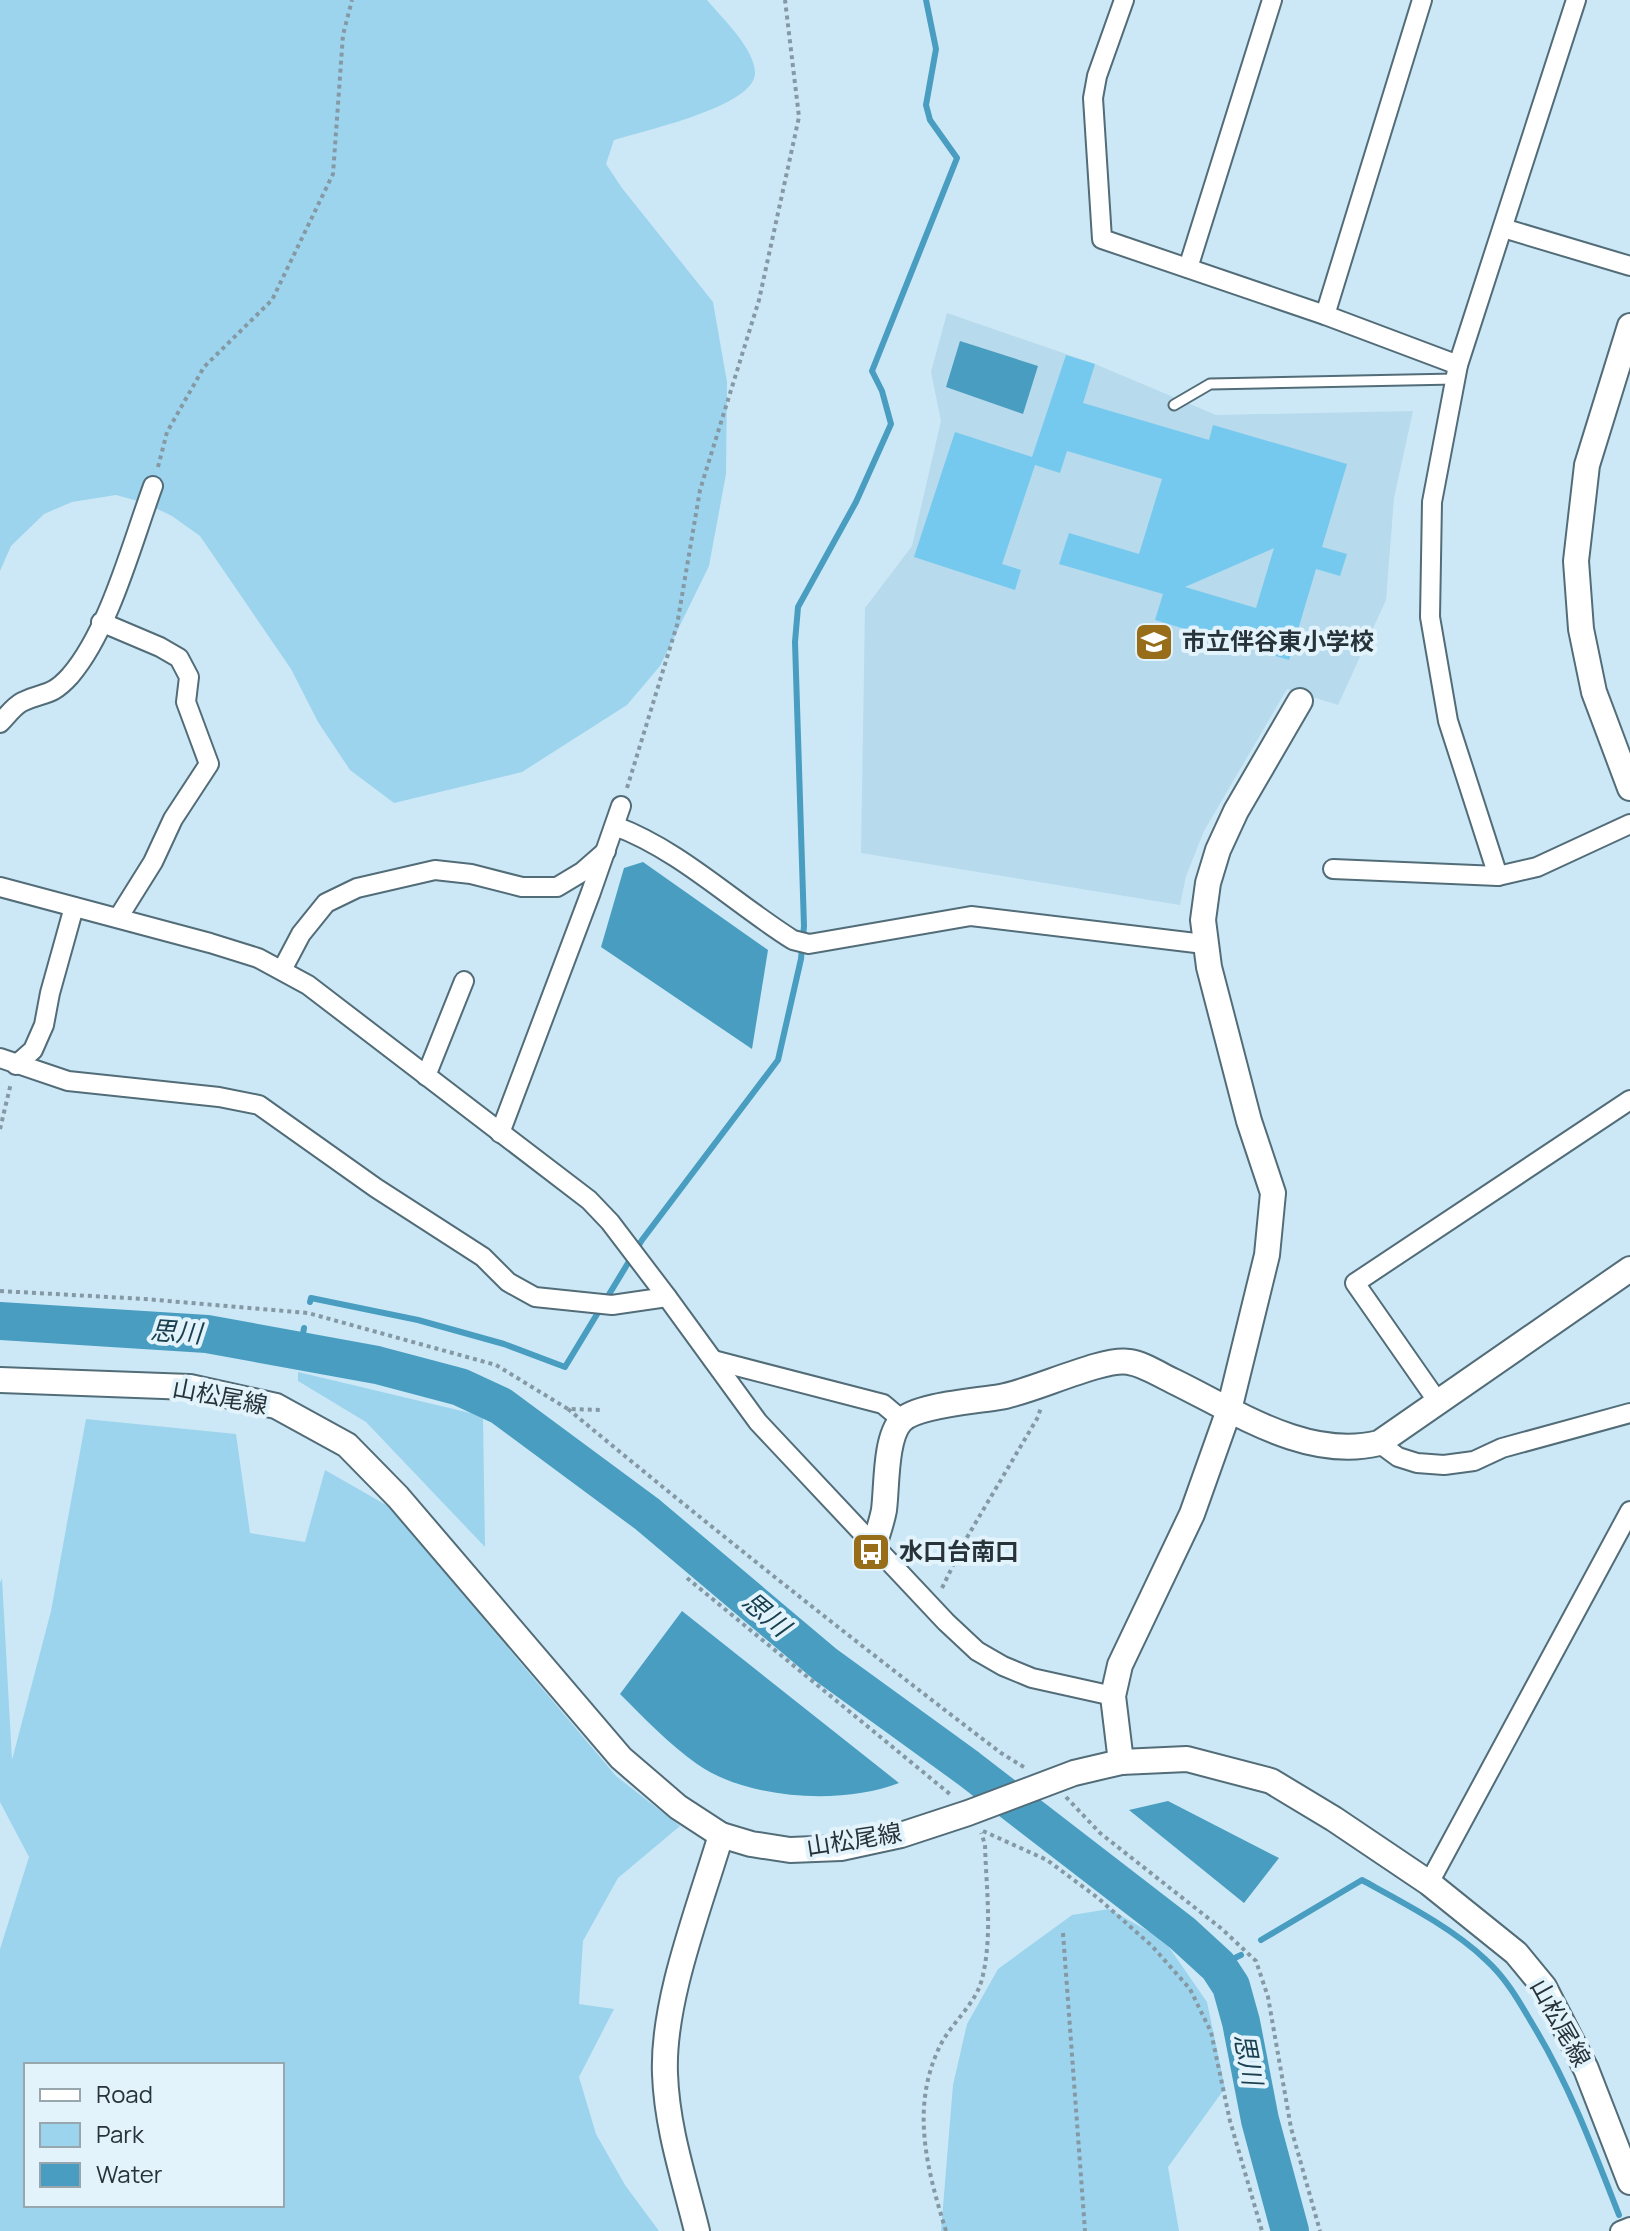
<svg xmlns="http://www.w3.org/2000/svg" width="1630" height="2231" viewBox="0 0 1630 2231" font-family="Manrope,'Noto Sans JP',sans-serif">
<style>
.built{fill:#b7daec}
.green{fill:#9dd4ed;fill-rule:evenodd}
.water{fill:#489dc0}
.lines{fill:none;stroke-linecap:round;stroke-linejoin:round}
.stream{stroke:#489dc0;stroke-width:6}
.river{stroke:#489dc0;stroke-width:38}
.building{fill:#76c9ee;fill-rule:evenodd}
.lane-casing{stroke:#526c78;stroke-width:13}
.street-casing{stroke:#526c78;stroke-width:22}
.secondary-casing{stroke:#526c78;stroke-width:28}
.path{stroke:#8599a4;stroke-width:4;stroke-dasharray:4 4;stroke-linecap:butt}
.lane{stroke:#fff;stroke-width:9}
.street{stroke:#fff;stroke-width:18}
.secondary{stroke:#fff;stroke-width:24}
.labels{text-anchor:middle;stroke-width:8;stroke-linejoin:round;paint-order:stroke}
.poi-label{font-size:24px;font-weight:bold;fill:#283339;stroke:#e2f3fc;text-anchor:start}
.street-label{font-size:24px;fill:#283339;stroke:#e2f3fc}
.water-label{font-size:26px;font-style:italic;fill:#1b4151;stroke:#e2f3fc}
</style>
<rect width="100%" height="100%" fill="#cce8f6"/>
<!-- built -->
<polygon class="built" points="947,313 1095,364 1216,415 1413,411 1394,498 1386,600 1338,705 1287,689 1204,831 1186,876 1180,905 861,853 865,608 912,546 941,421 931,372"/>
<!-- green -->
<g class="green">
<path d="M0 0H707C722 18 754 48 755 72 757 106 642 131 614 140L606 164 622 188 713 302 727 382 726 474 709 566 660 666 627 705 522 772 394 803 350 770 318 722 291 669 200 536 172 516 145 503 116 495 72 502 44 514 11 546 0 571Z"/>
<polygon points="298,1372 483,1416 485,1547 366,1422 298,1381"/>
<path d="M86 1419 236 1434 250 1533 305 1542 325 1470 388 1506 616 1776 680 1826 618 1878 583 1941 579 2004 614 2009 579 2077 596 2134 625 2185 659 2231H0V1949L29 1857 0 1802V1583L2 1578 12 1760 51 1611ZM26 2065H282V2205H26Z"/>
<polygon points="1109,1909 1164,1940 1207,2002 1225,2088 1168,2167 1179,2231 941,2231 953,2085 967,2024 998,1969 1072,1915"/>
</g>
<!-- water -->
<g class="water">
<polygon points="960,341 1038,366 1023,414 946,387"/>
<polygon points="643,862 768,950 752,1049 601,947 624,868"/>
<path d="M682 1611 899 1783C843 1805 748 1800 697 1764 669 1744 644 1718 620 1694Z"/>
<polygon points="1168,1801 1279,1858 1244,1903 1129,1810"/>
</g>
<g class="lines">
<!-- stream -->
<g class="stream">
<polyline points="310,1302 311,1298 418,1320 504,1344 565,1367 642,1240 778,1060 801,959 804,926 795,642 798,607 856,502 891,424 882,391 872,371 957,158 930,120 926,105 936,49 926,0"/>
<polyline points="300,1351 304,1328"/>
<path d="M1261 1940 1362 1880C1402 1902 1453 1928 1486 1960 1508 1980 1521 2005 1536 2030 1571 2089 1594 2151 1619 2215"/>
<polyline points="1218,1966 1241,1955"/>
</g>
<!-- river -->
<polyline class="river" points="0,1321 207,1334 377,1365 460,1387 501,1406 647,1514 826,1665 968,1768 1182,1933 1218,1966 1231,1986 1241,2022 1260,2120 1290,2231"/>
</g>
<!-- building -->
<path class="building" d="M1066 355 1095 364 1083 403 1209 440 1213 425 1347 464 1322 547 1347 554 1340 576 1316 569 1289 660 1155 620 1163 594 1059 564 1069 533 1139 554 1162 479 1067 451 1060 473 1035 465 1002 564 1021 570 1015 590 914 557 955 432 1032 457ZM1274 548 1256 608 1185 587Z"/>
<g class="lines">
<defs>
<polyline id="lane" points="1174,405 1210,384 1455,379"/>
<g id="street">
<polyline points="1124,0 1097,76 1093,98 1102,239 1325,315 1458,365"/>
<polyline points="1503,228 1630,266"/>
<polyline points="1188,268 1272,0"/>
<polyline points="1325,315 1422,0"/>
<polyline points="101,622 160,647 179,658 189,677 186,702 209,764 173,819 153,862 118,918"/>
<path d="M0 723C7 716 14 706 22 702 44 691 50 698 70 676 109 631 132 543 153 486"/>
<path d="M615 826C680 850 734 903 793 940L809 944 971 916 1204 944"/>
<polyline points="1333,869 1498,876 1537,867 1630,824"/>
<polyline points="1498,876 1448,721 1430,617 1432,502 1458,365 1576,0"/>
<polyline points="0,887 210,943 258,958 308,985 589,1200 610,1222 667,1297 758,1422 946,1622 977,1651 1003,1666 1032,1678 1113,1696"/>
<polyline points="282,970 301,934 326,903 357,888 435,870 471,874 522,887 557,887 582,872 606,851"/>
<polyline points="0,1058 68,1081 219,1097 259,1105 376,1188 483,1257 508,1282 535,1297 612,1305 667,1297"/>
<polyline points="16,1065 33,1050 44,1025 50,993 74,907"/>
<polyline points="426,1076 464,981"/>
<polyline points="500,1133 591,892 621,806"/>
<polyline points="713,1360 883,1404 902,1420"/>
<polyline points="1438,1402 1355,1283 1630,1100"/>
<polyline points="1379,1443 1398,1457 1417,1463 1444,1465 1474,1461 1502,1448 1630,1413"/>
<polyline points="1429,1883 1630,1511"/>
<polyline points="1620,2231 1630,2227"/>
</g>
<g id="secondary">
<polyline points="1630,326 1587,465 1576,561 1581,629 1594,692 1630,788"/>
<polyline points="0,1380 190,1387 276,1406 347,1445 398,1497 621,1758 678,1807 721,1835 751,1844 790,1850 841,1848 901,1835 968,1813 1074,1773 1121,1762 1187,1759 1271,1781 1334,1819 1429,1883 1516,1953 1544,1987 1586,2069 1630,2182"/>
<path d="M874 1545C878 1533 882 1521 884 1510 887 1487 885 1438 901 1421 916 1405 977 1401 1000 1397 1032 1392 1103 1357 1129 1362 1144 1364 1160 1375 1173 1381 1235 1411 1307 1461 1379 1443L1630 1269"/>
<polyline points="1121,1762 1113,1696 1120,1665 1192,1514 1229,1410 1267,1255 1273,1193 1249,1121 1209,967 1203,920 1208,883 1218,850 1236,811 1300,701"/>
<path d="M697 2231C684 2178 667 2129 665 2074 662 2001 700 1906 721 1835"/>
</g>
</defs>
<!-- lane casing -->
<use href="#lane" class="lane-casing"/>
<!-- street casing -->
<use href="#street" class="street-casing"/>
<!-- secondary casing -->
<use href="#secondary" class="secondary-casing"/>
<!-- path -->
<g class="path">
<polyline points="158,467 167,432 204,367 272,300 333,174 343,35 352,0"/>
<polyline points="627,788 677,625 700,490 759,300 799,117 785,0"/>
<polyline points="0,1129 11,1083"/>
<polyline points="0,1291 145,1299 308,1313 496,1365 568,1409 600,1410"/>
<path d="M568 1409C710 1527 854 1641 1001 1753L1027 1769"/>
<polyline points="687,1578 951,1795"/>
<polyline points="942,1588 966,1539 1038,1417 1041,1407"/>
<polyline points="1066,1797 1100,1833 1222,1929 1256,1961 1268,1997 1291,2128 1320,2231"/>
<polyline points="983,1831 1047,1860 1098,1898 1152,1946 1190,1989 1211,2032 1230,2121 1262,2231"/>
<polyline points="1063,1933 1085,2231"/>
<path d="M946 2231C927 2170 910 2107 940 2046 951 2023 976 2004 982 1979 993 1936 986 1888 985 1844L981 1833"/>
</g>
<!-- lane -->
<use href="#lane" class="lane"/>
<!-- street -->
<use href="#street" class="street"/>
<!-- secondary -->
<use href="#secondary" class="secondary"/>
</g>
<!-- icons -->
<defs>
<symbol id="school-square" viewBox="-11 -11 22 22"><rect x="-9" y="-9" width="18" height="18" rx="4" fill="#986d1a" stroke="#e2f3fc"/><path d="M0-5L7-2L0 1L-7-2ZM-4 1L0 2.5L4 1V4Q0 6-4 4Z" fill="#fff"/></symbol>
<symbol id="bus-square" viewBox="-11 -11 22 22"><rect x="-9" y="-9" width="18" height="18" rx="4" fill="#986d1a" stroke="#e2f3fc"/><path d="M-5-6H5V4H4V6H2V4H-2V6H-4V4H-5ZM-3.5-4V0h7V-4ZM-3.5 1.2v1.5H-2V1.2ZM2 1.2v1.5H3.5V1.2Z" fill="#fff"/></symbol>
</defs>
<g fill-rule="evenodd">
<use href="#school-square" x="1132" y="620" width="44" height="44"/>
<use href="#bus-square" x="849" y="1530" width="44" height="44"/>
</g>
<g class="labels">
<!-- poi labels -->
<g class="poi-label">
<text x="1182" y="650">市立伴谷東小学校</text>
<text x="899" y="1560">水口台南口</text>
</g>
<!-- street labels -->
<g class="street-label">
<text transform="translate(220 1397) rotate(11)" y="8">山松尾線</text>
<text transform="translate(854 1840) rotate(-9)" y="8">山松尾線</text>
<text transform="translate(1560 2023) rotate(61)" y="8">山松尾線</text>
</g>
<!-- water labels -->
<g class="water-label">
<text transform="translate(176 1332) rotate(4)" y="9">思川</text>
<text transform="translate(766 1614) rotate(40)" y="9">思川</text>
<text transform="translate(1248 2059) rotate(79)" y="9">思川</text>
</g>
</g>
<!-- legend -->
<rect x="24" y="2063" width="260" height="144" fill="#e2f3fc" stroke="#98a6ae" stroke-width="2"/>
<rect x="40" y="2089" width="40" height="12" fill="#ffffff" stroke="#98a6ae" stroke-width="2"/>
<text x="96" y="2103" font-size="24" fill="#283339">Road</text>
<rect x="40" y="2123" width="40" height="24" fill="#9dd4ed" stroke="#98a6ae" stroke-width="2"/>
<text x="96" y="2143" font-size="24" fill="#283339">Park</text>
<rect x="40" y="2163" width="40" height="24" fill="#489dc0" stroke="#98a6ae" stroke-width="2"/>
<text x="96" y="2183" font-size="24" fill="#283339">Water</text>
</svg>
